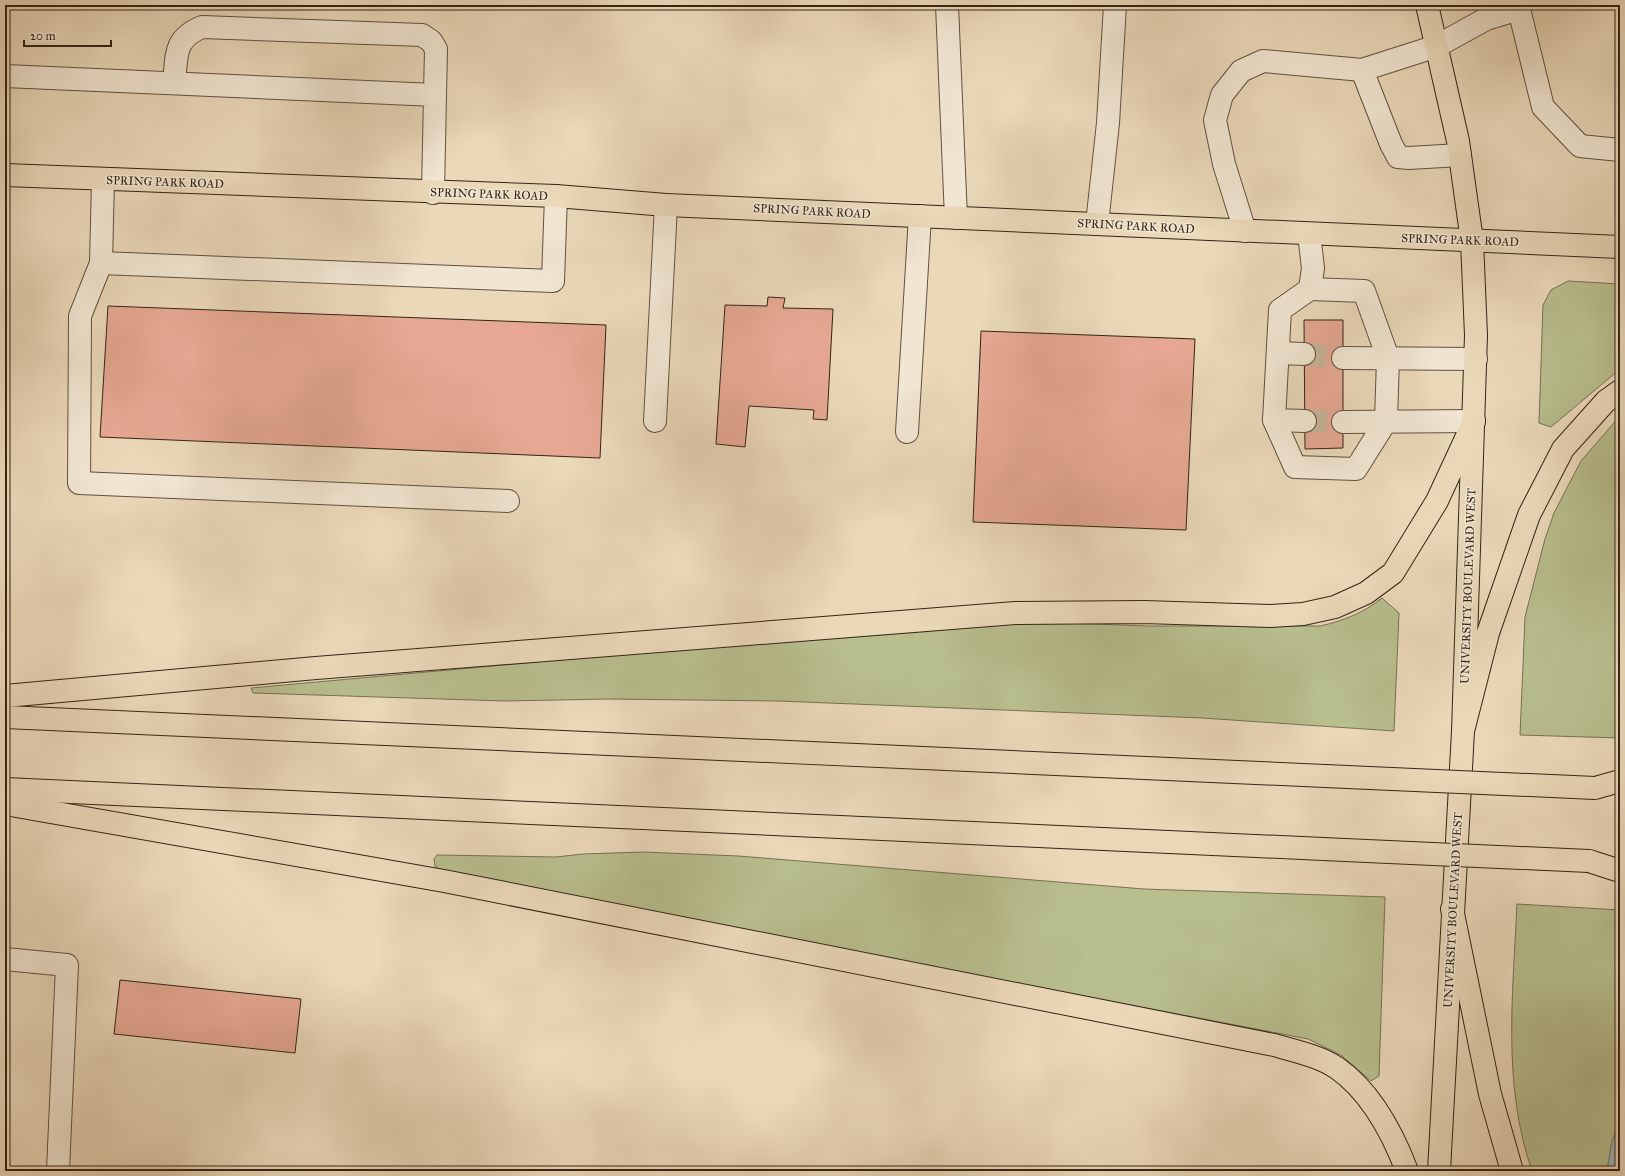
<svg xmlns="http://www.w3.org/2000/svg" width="1625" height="1176" viewBox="0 0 1625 1176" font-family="'IM FELL Great Primer',serif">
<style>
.green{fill:#b8be8e;stroke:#767152}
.water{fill:#9db7bb;stroke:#737c79}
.building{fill:#e6a893;stroke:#332416}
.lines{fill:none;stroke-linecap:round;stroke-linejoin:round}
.minor-tunnel{stroke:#c5b498;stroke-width:22;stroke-dasharray:22 11;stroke-linecap:butt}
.minor-casing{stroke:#61513f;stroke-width:24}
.major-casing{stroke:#332416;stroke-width:24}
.highway-casing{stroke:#332416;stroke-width:24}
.minor{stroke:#f1e6d2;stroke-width:22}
.major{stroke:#ead8b9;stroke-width:22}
.highway{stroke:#ead8b9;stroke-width:22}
.highway-bridge-casing{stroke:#332416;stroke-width:24;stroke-linecap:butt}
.highway-bridge{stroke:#ead8b9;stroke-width:22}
.labels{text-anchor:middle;stroke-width:3;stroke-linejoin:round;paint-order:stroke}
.street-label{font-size:12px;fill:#332416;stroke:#f1e6d2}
</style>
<rect width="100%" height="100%" fill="#ead8b9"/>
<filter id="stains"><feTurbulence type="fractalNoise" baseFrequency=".005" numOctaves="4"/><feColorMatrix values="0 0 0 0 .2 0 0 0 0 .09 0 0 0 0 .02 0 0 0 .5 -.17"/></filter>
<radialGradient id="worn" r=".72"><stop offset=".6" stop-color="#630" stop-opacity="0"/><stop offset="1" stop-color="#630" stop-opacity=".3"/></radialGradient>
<!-- green -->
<g class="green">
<polygon points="1568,281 1620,284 1620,369 1551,427 1539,423 1543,305 1551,290"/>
<polygon points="1620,416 1620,738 1520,735 1525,617 1545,539 1554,513 1581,461"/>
<path d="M1382 598 1399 613 1394 731 1202 718 779 701 609 699 504 701 253 693 251 688 679 649 1040 622 1147 626H1320C1343 621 1363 613 1382 598Z"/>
<polygon points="643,852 738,856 1144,889 1385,897 1379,1076 1371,1081 1341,1055 1308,1039 676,918 439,869 435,866 434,859 437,855 556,857 583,854"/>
<path d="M1517 904 1620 910V1123L1612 1141 1607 1171H1532C1502 1084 1513 994 1517 904Z"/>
</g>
<!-- water -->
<polygon class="water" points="1620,1123 1620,1171 1607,1171 1612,1141"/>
<!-- building -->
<g class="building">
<polygon points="768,297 785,298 783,308 833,309 827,420 813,419 814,410 749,406 745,447 716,444 725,305 767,306"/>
<polygon points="108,306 606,325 600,458 100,437"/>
<polygon points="1304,320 1343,320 1343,448 1305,449"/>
<polygon points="981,331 1195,339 1186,530 973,522"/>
<polygon points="120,980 301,999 295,1053 114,1034"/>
</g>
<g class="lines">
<!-- minor-tunnel -->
<g class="minor-tunnel">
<polyline points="1304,354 1343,358"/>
<polyline points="1305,421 1343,422"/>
</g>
<defs>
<g id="minor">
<polyline points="947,5 956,218"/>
<polyline points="1519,9 1543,107 1580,146 1620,150"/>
<polyline points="1362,70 1391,144 1398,157 1409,158 1460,155"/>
<polyline points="5,76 435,95 433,193"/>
<path d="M174 83C177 56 173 39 202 27L422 35 431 41 436 49 435 95"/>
<polyline points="103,179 101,263 553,281 556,196"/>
<polyline points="1097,224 1108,123 1115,5"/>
<polyline points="1245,231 1224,164 1215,120 1222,95 1241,71 1263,61 1362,70 1437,46 1486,19 1519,9 1520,5"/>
<polyline points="101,263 80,316 79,483 508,501"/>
<polyline points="1278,353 1304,354"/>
<polyline points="1343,358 1476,359"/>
<polyline points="1274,420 1295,467 1356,469 1386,421 1388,358 1364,291 1310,289"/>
<polyline points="655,421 666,205"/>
<polyline points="1305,421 1274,420 1280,310 1310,289 1313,268 1309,234"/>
<polyline points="1343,422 1474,421"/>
<polyline points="907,432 920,216"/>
<polyline points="5,959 67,965 58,1171"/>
</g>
<g id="major">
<polyline points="1427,5 1458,141 1472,241 1476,335 1463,731 1439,1171"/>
<polyline points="5,175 556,196 666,205 1620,247"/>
</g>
<g id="highway">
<polyline points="5,696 316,668 1015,613 1144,612 1270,616 1303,614 1335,607 1366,593 1393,573 1437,501 1474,421"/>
<polyline points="5,717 1325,776"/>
<polyline points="1463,731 1488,633 1529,515 1563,449 1606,401 1620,391"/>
<polyline points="1595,788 1620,781"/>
<polyline points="5,789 1323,849"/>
<path d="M5 804 444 881 1274 1045C1295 1051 1319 1056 1337 1068 1371 1092 1393 1134 1407 1171"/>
<polyline points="1589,861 1620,871"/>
<polyline points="1452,909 1490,1094 1512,1171"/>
</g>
</defs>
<!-- minor casing -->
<use href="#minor" class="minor-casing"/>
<!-- major casing -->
<use href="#major" class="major-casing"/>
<!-- highway casing -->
<use href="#highway" class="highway-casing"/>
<!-- minor -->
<use href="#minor" class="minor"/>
<!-- major -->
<use href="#major" class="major"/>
<!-- highway -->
<use href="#highway" class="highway"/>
<defs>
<g id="highway-bridge">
<polyline points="1325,776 1595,788"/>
<polyline points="1323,849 1589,861"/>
</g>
</defs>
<!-- highway-bridge casing -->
<use href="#highway-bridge" class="highway-bridge-casing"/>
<!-- highway-bridge -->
<use href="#highway-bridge" class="highway-bridge"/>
</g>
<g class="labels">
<!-- street labels -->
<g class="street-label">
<text transform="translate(165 182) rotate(2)" y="4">SPRING PARK ROAD</text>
<text transform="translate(489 194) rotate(2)" y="4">SPRING PARK ROAD</text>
<text transform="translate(812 211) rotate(3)" y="4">SPRING PARK ROAD</text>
<text transform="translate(1136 226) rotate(3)" y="4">SPRING PARK ROAD</text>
<text transform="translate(1460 240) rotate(2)" y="4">SPRING PARK ROAD</text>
<text transform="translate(1468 586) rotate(-88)" y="4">UNIVERSITY BOULEVARD WEST</text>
<text transform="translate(1453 910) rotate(-87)" y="4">UNIVERSITY BOULEVARD WEST</text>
</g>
</g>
<!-- margin -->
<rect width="1625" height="1176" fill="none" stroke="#ead8b9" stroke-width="20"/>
<rect x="6" y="6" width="1613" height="1164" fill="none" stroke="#332416" stroke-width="2"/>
<rect x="10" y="10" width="1605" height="1156" fill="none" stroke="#332416"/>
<!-- scale -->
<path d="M24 40v6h87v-6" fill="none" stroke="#332416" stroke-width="2"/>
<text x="30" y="40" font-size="12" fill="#332416" stroke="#f1e6d2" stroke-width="3" paint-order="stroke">20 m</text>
<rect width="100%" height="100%" filter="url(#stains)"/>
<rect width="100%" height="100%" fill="url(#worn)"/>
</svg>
